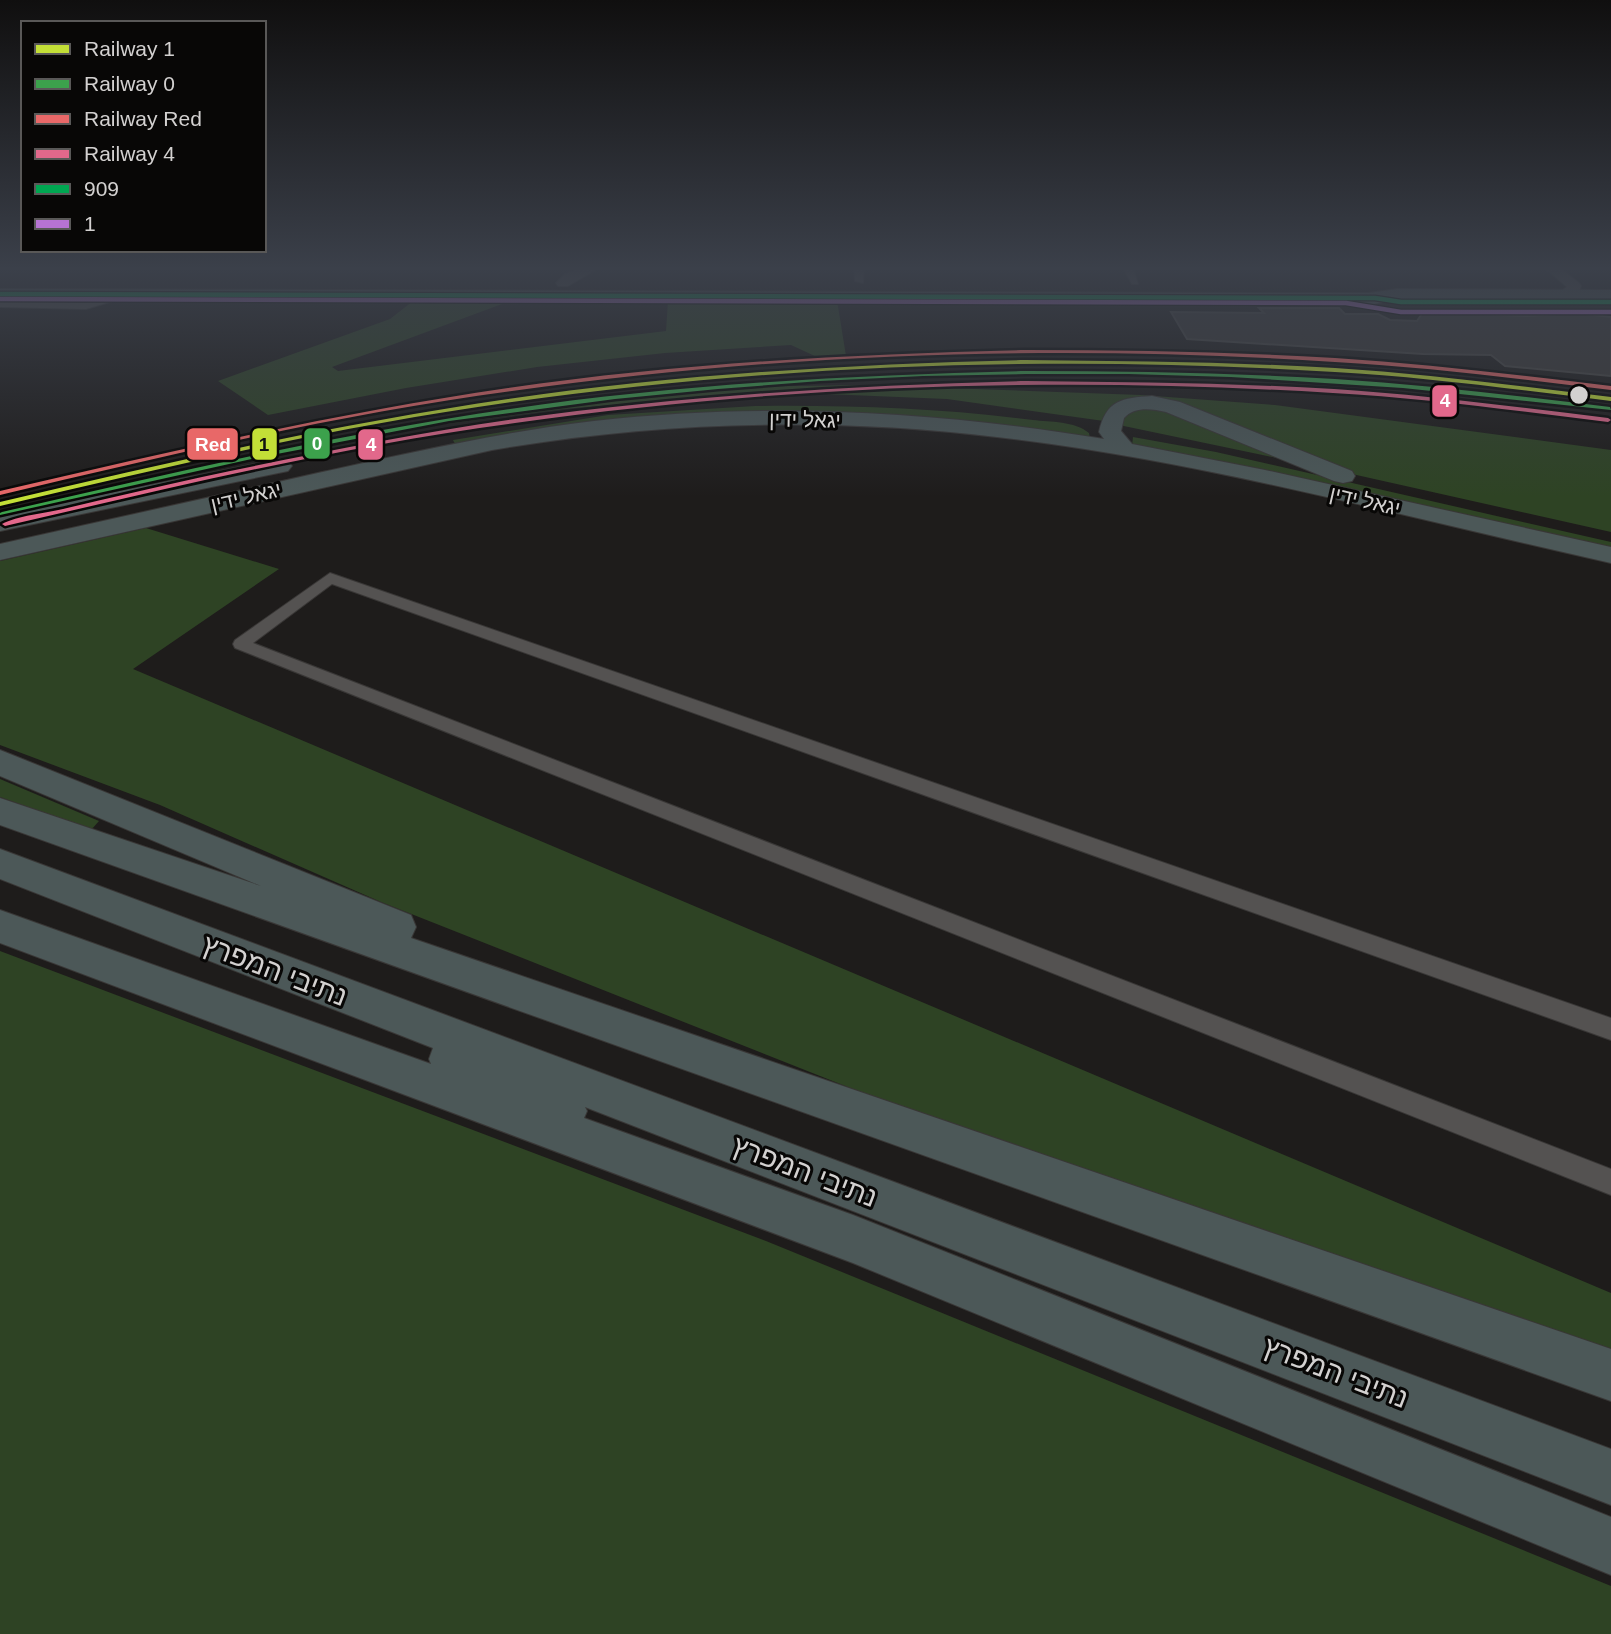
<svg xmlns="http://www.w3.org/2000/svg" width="1611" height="1634" viewBox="0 0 1611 1634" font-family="Helvetica,'Noto Sans Hebrew',sans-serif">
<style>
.green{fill:#2e4324}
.building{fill:#3b3938;stroke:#484745;stroke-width:2}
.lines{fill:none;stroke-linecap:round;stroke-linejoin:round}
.street-casing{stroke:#393736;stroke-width:2}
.secondary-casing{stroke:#393736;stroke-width:2}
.highway-casing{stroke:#393736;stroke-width:2}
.street{fill:#545251;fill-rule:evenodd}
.secondary{fill:#545251;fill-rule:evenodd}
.highway{fill:#4c5858;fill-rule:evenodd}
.bus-1-casing{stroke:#080706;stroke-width:7}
.bus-2-casing{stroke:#080706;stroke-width:7}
.bus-1{stroke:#00a651;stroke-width:4.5}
.bus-2{stroke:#b673d3;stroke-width:4.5}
.rail-1-casing{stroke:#080706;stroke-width:5}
.rail-2-casing{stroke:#080706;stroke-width:5}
.rail-3-casing{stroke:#080706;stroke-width:5}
.rail-4-casing{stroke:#080706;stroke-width:5}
.rail-1{fill:#c3df37;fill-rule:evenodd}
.rail-2{fill:#3ca14c;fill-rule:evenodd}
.rail-3{fill:#e86868;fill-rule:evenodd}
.rail-4{fill:#e2688b;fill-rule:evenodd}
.stop-dot{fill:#d3d1d0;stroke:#080706;stroke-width:2.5}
.labels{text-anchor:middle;stroke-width:6;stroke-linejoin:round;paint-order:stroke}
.far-street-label{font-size:21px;fill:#d3d1d0;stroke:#080706}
.near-street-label{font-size:28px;fill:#d3d1d0;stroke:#080706}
.line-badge{stroke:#080706;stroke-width:2.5}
.badge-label{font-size:19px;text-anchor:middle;font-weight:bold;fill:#fff}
.pale-badge-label{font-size:19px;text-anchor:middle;font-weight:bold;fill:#111}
</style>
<rect width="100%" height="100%" fill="#1e1c1b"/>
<!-- green -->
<g class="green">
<polygon points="837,300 846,356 817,357 791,345 665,353 537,367 406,388 268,415 218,381 390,319 413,301 502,304 332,367 338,371 666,331 668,301"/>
<polygon points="862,385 1141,395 1275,405 1611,450 1611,532 1352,474 1153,401 1104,421 947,399 801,393 734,395 563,409 359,435 663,388"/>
<polygon points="1153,405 1282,459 1119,425 1124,412"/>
<path d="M755 406C848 405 940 408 1033 420 1050 422 1075 421 1089 433L1090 439 826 413 455 444 453 440 608 415Z"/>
<polygon points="1133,437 1216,452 1611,542 1611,551 1132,446"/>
<polygon points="146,528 279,569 133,669 1611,1293 1611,1352 868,1095 381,902 160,805 0,745 0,561"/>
<polygon points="0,779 99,821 91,830 0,797"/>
<polygon points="0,951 766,1241 1611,1586 1611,1634 0,1634"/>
</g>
<!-- building -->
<polygon class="building" points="1259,308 1339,308 1345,314 1378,314 1390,320 1417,321 1423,312 1527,316 1577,313 1611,317 1611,376 1505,366 1491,355 1423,354 1187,339 1171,312 1264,313"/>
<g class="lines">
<defs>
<g id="street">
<polygon points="854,268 864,268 863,283 855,281"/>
<polygon points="1123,268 1133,268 1138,284 1132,284"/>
<polygon points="126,291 130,292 130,296 86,309 0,307 0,301 85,303"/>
<polygon points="330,573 1611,1018 1611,1040 332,584 253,643 1611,1169 1611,1195 235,648 233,644 235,640"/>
</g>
<g id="secondary">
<polygon points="581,268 599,268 568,286 558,286 556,283 565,274"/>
<polygon points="1545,268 1560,268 1579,283 1581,286 1578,295 1559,298 1559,292 1567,287"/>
</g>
<g id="highway">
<polygon points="0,289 1261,293 1369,293 1397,289 1611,290 1611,300 1397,299 1369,305 1261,305 0,299"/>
<path d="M1152 396 1180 402 1352 471 1355 476 1352 481 1343 483 1334 481 1166 412C1152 409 1135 406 1124 418L1121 431 1132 444 1265 470 1611 547V563C1408 518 1205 461 997 437 829 417 659 421 492 450L0 560V544C106 520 212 497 318 473 410 453 501 432 594 421 764 402 935 411 1104 439L1099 432C1106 400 1122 398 1152 396Z"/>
<polygon points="280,459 288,461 292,466 288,471 0,531 0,515"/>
<polygon points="0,750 411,915 416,927 411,938 1611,1349 1611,1401 0,825 0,798 261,886 0,776"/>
<polygon points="0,849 1611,1449 1611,1505 585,1107 587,1111 584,1118 853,1215 1611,1517 1611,1575 853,1263 0,943 0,910 431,1064 429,1059 433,1048 0,879"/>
</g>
</defs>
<!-- street casing -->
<use href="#street" class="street-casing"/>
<!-- secondary casing -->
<use href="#secondary" class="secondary-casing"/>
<!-- highway casing -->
<use href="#highway" class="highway-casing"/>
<!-- street -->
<use href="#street" class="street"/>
<!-- secondary -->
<use href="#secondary" class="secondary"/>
<!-- highway -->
<use href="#highway" class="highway"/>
<defs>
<polyline id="bus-1" points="0,294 1375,298 1401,302 1611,302"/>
<polyline id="bus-2" points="0,299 1346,303 1401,312 1611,312"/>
</defs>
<!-- bus-1 casing -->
<use href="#bus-1" class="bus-1-casing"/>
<!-- bus-2 casing -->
<use href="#bus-2" class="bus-2-casing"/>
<!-- bus-1 -->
<use href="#bus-1" class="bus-1"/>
<!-- bus-2 -->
<use href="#bus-2" class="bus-2"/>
<defs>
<path id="rail-1" d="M1025 360C1129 361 1232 362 1335 368 1427 374 1519 386 1611 397V401C1519 390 1427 377 1335 372 1061 355 784 364 512 402 339 426 169 466 0 506V502C168 462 337 424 508 399 680 374 853 364 1025 360Z"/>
<path id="rail-2" d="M1026 371C1129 371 1232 373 1335 379 1427 385 1518 396 1610 407L1611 410 1403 388 1231 377 1129 374H1026L923 376 820 381 718 389 615 399 449 421 256 458 0 515V513L2 512C170 473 338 434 510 409 681 384 853 375 1026 371Z"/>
<path id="rail-3" d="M1026 350C1129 350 1232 352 1335 358 1427 364 1519 375 1611 386V390C1519 379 1427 367 1335 362 1060 344 784 353 512 391 339 414 169 455 0 495V491C168 452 337 413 508 388 680 363 853 354 1026 350Z"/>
<path id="rail-4" d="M1026 381C1129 382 1231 383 1334 389 1426 395 1517 407 1608 418L1611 420 1608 422C1517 411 1425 398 1333 393 1060 376 786 385 515 423 343 446 174 487 5 526L2 524C17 516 45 513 63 509 109 498 156 487 202 477 306 455 410 434 515 419 684 396 855 385 1026 381Z"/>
</defs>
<!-- rail-1 casing -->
<use href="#rail-1" class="rail-1-casing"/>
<!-- rail-2 casing -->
<use href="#rail-2" class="rail-2-casing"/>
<!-- rail-3 casing -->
<use href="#rail-3" class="rail-3-casing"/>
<!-- rail-4 casing -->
<use href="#rail-4" class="rail-4-casing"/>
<!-- rail-1 -->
<use href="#rail-1" class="rail-1"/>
<!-- rail-2 -->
<use href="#rail-2" class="rail-2"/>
<!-- rail-3 -->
<use href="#rail-3" class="rail-3"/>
<!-- rail-4 -->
<use href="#rail-4" class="rail-4"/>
</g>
<!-- sky -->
<linearGradient id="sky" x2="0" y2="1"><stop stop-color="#100f0f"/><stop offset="0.54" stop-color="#3b404a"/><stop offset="1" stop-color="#3b404a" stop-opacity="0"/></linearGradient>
<rect width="1611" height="497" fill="url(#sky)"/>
<!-- markers -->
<circle class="stop-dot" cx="1579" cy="395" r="10"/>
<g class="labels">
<!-- far-street labels -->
<g class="far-street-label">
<text transform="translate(805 420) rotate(1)" y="7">יגאל ידין</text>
<text transform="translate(246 497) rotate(-13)" y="7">יגאל ידין</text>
<text transform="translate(1365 501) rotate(13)" y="7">יגאל ידין</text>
</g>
<!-- near-street labels -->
<g class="near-street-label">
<text transform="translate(275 970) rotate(21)" y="10">נתיבי המפרץ</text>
<text transform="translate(805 1171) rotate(21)" y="10">נתיבי המפרץ</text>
<text transform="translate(1336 1372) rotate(21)" y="10">נתיבי המפרץ</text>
</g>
</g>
<g class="line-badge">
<rect x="1431" y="384" width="27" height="34" rx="7" fill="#e2688b"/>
<rect x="303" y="427" width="28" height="33" rx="7" fill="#3ca14c"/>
<rect x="251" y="427" width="27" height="34" rx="7" fill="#c3df37"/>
<rect x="186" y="427" width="53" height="34" rx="7" fill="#e86868"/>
<rect x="357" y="428" width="27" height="33" rx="7" fill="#e2688b"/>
</g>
<g class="badge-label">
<text x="1445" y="407">4</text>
<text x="317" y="450">0</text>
<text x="213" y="451">Red</text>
<text x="371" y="451">4</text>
</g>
<g class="pale-badge-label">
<text x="264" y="451">1</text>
</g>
<!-- legend -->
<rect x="21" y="21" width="245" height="231" fill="#080706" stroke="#595857" stroke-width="2"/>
<rect x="35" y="44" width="35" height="10" fill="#c3df37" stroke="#595857" stroke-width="2"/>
<text x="84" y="56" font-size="21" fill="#d3d1d0">Railway 1</text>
<rect x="35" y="79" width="35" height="10" fill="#3ca14c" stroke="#595857" stroke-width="2"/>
<text x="84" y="91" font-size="21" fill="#d3d1d0">Railway 0</text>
<rect x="35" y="114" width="35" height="10" fill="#e86868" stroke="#595857" stroke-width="2"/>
<text x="84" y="126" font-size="21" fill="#d3d1d0">Railway Red</text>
<rect x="35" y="149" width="35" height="10" fill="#e2688b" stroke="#595857" stroke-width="2"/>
<text x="84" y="161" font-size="21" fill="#d3d1d0">Railway 4</text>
<rect x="35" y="184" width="35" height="10" fill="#00a651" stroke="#595857" stroke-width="2"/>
<text x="84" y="196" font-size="21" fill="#d3d1d0">909</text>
<rect x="35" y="219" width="35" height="10" fill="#b673d3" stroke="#595857" stroke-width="2"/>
<text x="84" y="231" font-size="21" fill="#d3d1d0">1</text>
</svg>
